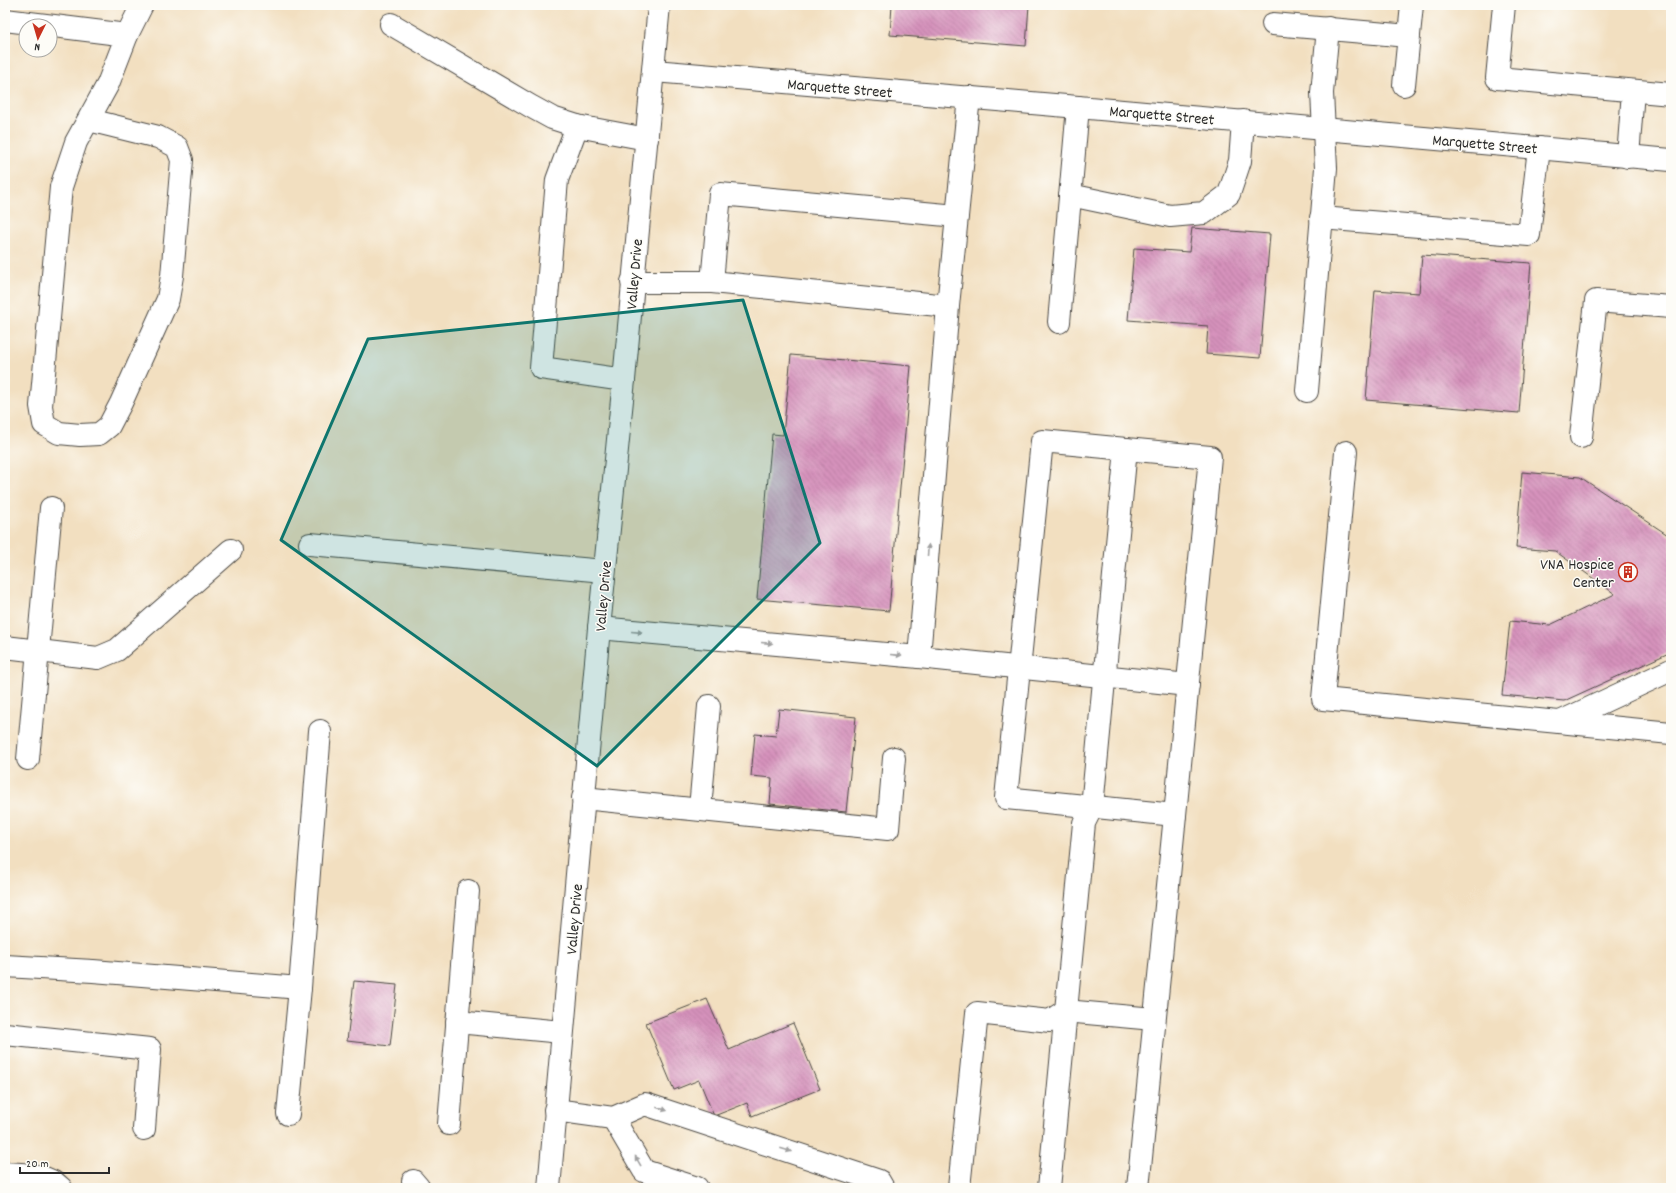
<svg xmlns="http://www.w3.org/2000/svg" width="1676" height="1193" viewBox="0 0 1676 1193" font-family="Dekko,sans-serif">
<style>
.building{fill:url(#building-back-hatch)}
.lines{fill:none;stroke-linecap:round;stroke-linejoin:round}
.minor-casing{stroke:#494641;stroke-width:24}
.minor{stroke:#fff;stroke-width:22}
.oneway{fill:#a0a0a0}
.marked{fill:#0f766e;fill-opacity:0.2;stroke:#0f766e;stroke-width:3;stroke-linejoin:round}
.labels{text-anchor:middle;stroke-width:3;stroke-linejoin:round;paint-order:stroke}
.street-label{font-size:16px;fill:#2b2b2b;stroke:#fdfcf7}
.poi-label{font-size:16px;fill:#2b2b2b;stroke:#fdfcf7;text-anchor:end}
</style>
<defs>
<pattern id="building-back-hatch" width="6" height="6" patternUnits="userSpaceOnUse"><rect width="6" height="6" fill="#d692bc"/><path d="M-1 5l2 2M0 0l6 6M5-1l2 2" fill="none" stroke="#ae7799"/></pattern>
</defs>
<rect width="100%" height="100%" fill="#fdfcf7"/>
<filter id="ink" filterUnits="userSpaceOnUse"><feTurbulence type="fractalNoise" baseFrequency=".025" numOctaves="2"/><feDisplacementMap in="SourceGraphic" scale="8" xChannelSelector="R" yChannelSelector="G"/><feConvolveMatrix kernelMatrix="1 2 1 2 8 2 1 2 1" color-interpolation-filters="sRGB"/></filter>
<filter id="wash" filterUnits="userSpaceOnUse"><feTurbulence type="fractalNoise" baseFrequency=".012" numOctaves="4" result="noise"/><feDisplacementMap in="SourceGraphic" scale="16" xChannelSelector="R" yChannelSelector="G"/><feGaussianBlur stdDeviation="0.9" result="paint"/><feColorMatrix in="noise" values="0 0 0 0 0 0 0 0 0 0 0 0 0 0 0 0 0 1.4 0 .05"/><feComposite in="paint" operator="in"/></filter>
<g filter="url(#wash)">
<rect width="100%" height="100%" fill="#f2dfc0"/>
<g id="blocks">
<!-- building -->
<g class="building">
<polygon points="892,5 1029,5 1026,46 890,35"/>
<polygon points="1192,228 1270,234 1260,358 1206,354 1208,326 1128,320 1134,248 1189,252"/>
<polygon points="1422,255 1531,263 1519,413 1366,400 1375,290 1419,293"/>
<polygon points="791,355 911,366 889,611 757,599 772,434 783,435"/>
<polygon points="1522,472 1580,477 1671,537 1671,652 1564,701 1502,695 1510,621 1550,625 1615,594 1555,551 1516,548"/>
<polygon points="779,709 856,717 846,812 770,804 772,778 751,776 755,734 776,736"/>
<polygon points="354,981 397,985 390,1046 347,1041"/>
<polygon points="707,999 729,1050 793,1023 820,1089 752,1116 747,1103 714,1116 699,1080 674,1090 646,1023"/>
</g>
</g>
</g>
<g filter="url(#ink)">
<use href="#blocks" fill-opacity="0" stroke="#494641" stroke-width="1"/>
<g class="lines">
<defs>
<g id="minor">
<polyline points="1504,5 1497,78 1671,94"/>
<polyline points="5,20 127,35 108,84 76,142 61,187 41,406 44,424 59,433 80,435 99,434 109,426 121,403 168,299 172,276 182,160 177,147 158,137 89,120"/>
<polyline points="391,24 532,107 552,118 577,126"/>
<polyline points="1273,24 1409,36"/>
<polyline points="127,35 142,5"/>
<polyline points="654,71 1078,107 1671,160"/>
<polyline points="1404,85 1412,5"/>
<polyline points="1628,157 1633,91"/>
<polyline points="1070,195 1170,216 1204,213 1229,194 1240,161 1243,121"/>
<polyline points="1321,218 1529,235 1539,148"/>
<polyline points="632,282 712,282 948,306"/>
<polyline points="712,282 720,194 957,216"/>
<polyline points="1059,322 1078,107"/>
<polyline points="624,380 541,368 557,180 577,126 647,139"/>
<polyline points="1307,391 1326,168 1322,93 1328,28"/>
<polyline points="1581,437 1596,301 1671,307"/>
<polygon points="1042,441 1210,457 1175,815 1006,798"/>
<polyline points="1346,452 1323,699 1671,733"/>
<polyline points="310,544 604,571"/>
<polyline points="599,628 919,657 948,306 969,97"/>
<polyline points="5,647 98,658 117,650 231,550"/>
<polyline points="919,657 1188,685"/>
<polyline points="1560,722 1671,670"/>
<polyline points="28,759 51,508"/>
<polyline points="583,798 888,829 894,758"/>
<polyline points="700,809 709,706"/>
<polyline points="5,966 93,971 300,988 320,731"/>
<polyline points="457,1022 562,1032"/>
<polyline points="5,1034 150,1049 144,1129"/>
<polyline points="555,1110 613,1118 645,1104 879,1181 883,1188"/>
<polyline points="288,1114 300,988"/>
<polyline points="613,1118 644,1171 697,1188"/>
<polyline points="449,1124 468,891"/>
<path d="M5 1173C25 1175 46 1173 61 1188"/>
<polyline points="413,1181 419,1188"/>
<polyline points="549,1188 599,628 624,380 659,5"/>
<polyline points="959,1188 977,1013 1050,1021 1065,1011 1154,1019"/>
<polyline points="1049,1188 1084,823 1092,807 1126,449"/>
<polyline points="1138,1188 1175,815"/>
</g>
</defs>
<!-- minor casing -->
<use href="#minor" class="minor-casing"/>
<!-- minor -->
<use href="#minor" class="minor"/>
</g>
<!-- one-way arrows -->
<defs><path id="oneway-solid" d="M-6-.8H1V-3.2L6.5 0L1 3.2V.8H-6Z"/></defs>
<g class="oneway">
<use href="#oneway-solid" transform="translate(928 550) rotate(-85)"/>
<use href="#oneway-solid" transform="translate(637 632) rotate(5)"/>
<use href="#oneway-solid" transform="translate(767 643) rotate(5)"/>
<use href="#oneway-solid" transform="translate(896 655) rotate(5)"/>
<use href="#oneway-solid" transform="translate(662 1109) rotate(18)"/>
<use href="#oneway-solid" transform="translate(786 1150) rotate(18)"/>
<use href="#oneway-solid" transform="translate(638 1161) rotate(-120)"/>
</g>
</g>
<!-- marked area -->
<path class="marked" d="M743 300 820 543 597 766 281 540 368 339Z"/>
<!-- icons -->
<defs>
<symbol id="building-ring" viewBox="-11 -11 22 22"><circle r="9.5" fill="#fdfcf7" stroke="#c8321e" stroke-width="1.5"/><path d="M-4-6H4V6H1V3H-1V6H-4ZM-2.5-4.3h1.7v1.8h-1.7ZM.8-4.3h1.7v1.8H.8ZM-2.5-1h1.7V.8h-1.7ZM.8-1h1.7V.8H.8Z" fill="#c8321e"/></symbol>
</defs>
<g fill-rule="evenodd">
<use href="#building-ring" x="1617" y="561" width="22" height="22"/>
</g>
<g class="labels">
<!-- street labels -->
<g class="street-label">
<text transform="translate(840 87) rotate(5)" y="6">Marquette Street</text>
<text transform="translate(1162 114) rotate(5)" y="6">Marquette Street</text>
<text transform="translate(1485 143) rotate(5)" y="6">Marquette Street</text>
<text transform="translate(633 274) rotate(-85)" y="6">Valley Drive</text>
<text transform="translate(602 596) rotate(-85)" y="6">Valley Drive</text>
<text transform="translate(573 919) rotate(-85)" y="6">Valley Drive</text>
</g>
<!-- poi labels -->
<g class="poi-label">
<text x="1614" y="569">VNA Hospice<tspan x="1614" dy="18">Center</tspan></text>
</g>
</g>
<!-- margin -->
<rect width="1676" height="1193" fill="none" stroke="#fdfcf7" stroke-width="20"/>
<!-- north arrow -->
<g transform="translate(38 38) rotate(185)"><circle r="19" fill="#fdfcf7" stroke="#a9a8a5"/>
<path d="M0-3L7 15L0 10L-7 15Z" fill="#c8321e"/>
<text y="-6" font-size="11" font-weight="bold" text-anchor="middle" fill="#2b2b2b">N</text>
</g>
<!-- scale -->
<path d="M20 1167v6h89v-6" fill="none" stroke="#2b2b2b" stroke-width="2"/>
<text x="26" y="1167" font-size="12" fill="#2b2b2b" stroke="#fdfcf7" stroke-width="3" paint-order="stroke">20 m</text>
</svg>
